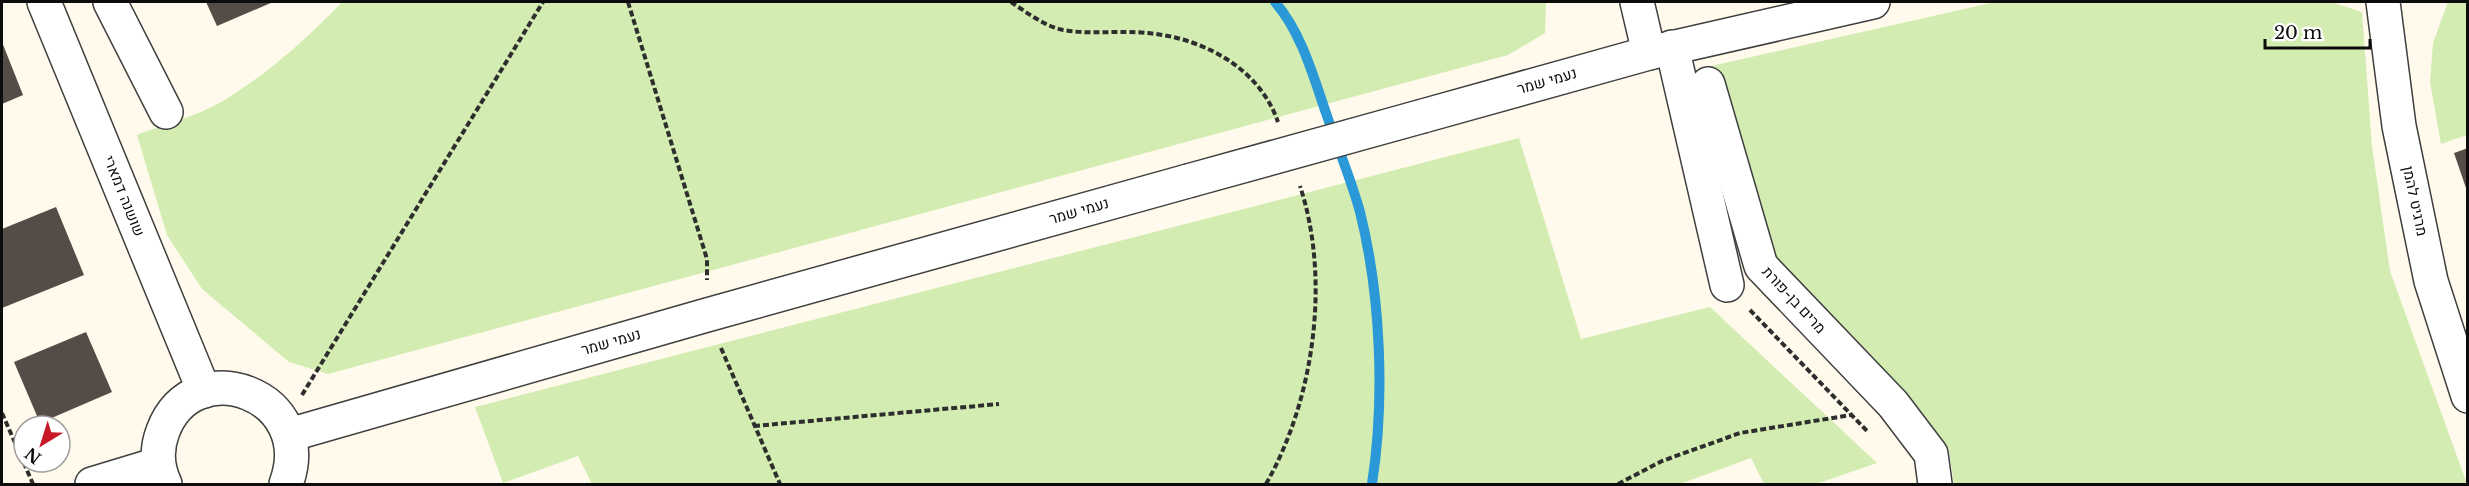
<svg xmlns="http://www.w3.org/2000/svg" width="2469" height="486" viewBox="0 0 2469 486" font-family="'Libre Baskerville',Heebo,serif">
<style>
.green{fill:#d2ecb1}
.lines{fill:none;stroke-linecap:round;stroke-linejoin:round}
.stream{stroke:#2b99d8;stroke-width:10}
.building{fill:#554c47}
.minor-casing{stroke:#3f3f3f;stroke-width:36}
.path{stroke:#2e2e2e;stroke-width:4;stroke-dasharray:6 3;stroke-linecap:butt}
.minor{stroke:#fff;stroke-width:33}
.minor-bridge-casing{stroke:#3f3f3f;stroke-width:36;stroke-linecap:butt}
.minor-bridge{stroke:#fff;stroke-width:33}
.labels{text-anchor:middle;stroke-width:6;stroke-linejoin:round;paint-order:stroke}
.street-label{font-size:15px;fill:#0c0c0c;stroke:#fff}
</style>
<rect width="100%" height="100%" fill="#fffaeb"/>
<!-- green -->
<g class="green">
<path d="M342 2H1546L1545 33 1508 55 328 374 289 362 202 289 167 235 137 135C165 124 198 116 223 101 267 74 307 39 342 2Z"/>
<polygon points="1995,2 2331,2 2362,12 2372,146 2390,271 2467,484 1954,484 1949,450 1776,259 1759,235 1707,67"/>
<polygon points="2448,2 2467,2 2467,135 2441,144 2430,82 2433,43"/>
<polygon points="1519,138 1581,339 1710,307 1877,463 1816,484 1764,484 1751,458 1680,484 592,484 578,456 503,483 475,407"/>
</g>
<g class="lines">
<!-- stream -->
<path class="stream" d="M1275 2C1301 32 1313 75 1326 113 1337 146 1351 179 1360 212 1381 296 1385 400 1372 484"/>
</g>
<!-- building -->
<g class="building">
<polygon points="206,2 273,2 217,26"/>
<polygon points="2,42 23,95 2,104"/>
<polygon points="2468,148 2468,191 2467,191 2454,153"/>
<polygon points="56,207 84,275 2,308 2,229"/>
<polygon points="86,332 112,392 40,423 14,362"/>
</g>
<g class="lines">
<defs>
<g id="minor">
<polyline points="44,2 204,391"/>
<polyline points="110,2 166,112"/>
<polyline points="1637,2 1649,53"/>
<polyline points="2383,2 2399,126 2431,281 2468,396"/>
<polyline points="1672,47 1727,285"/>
<polyline points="1708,84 1761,266 1893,404 1931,454 1935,484"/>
<polyline points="1423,116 1649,53 1873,2"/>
<polyline points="289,435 707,315 1188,181"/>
<polyline points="92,484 158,464"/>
<path d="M165 484C157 467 156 449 163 431 194 349 319 395 286 484"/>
</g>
</defs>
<!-- minor casing -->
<use href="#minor" class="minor-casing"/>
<!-- path -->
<g class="path">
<polyline points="628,2 707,259 707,280"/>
<path d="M1011 2C1026 12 1044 26 1063 30 1091 35 1118 30 1146 33 1201 37 1259 67 1278 122"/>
<polyline points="1750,310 1868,432"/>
<polyline points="721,348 780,484"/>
<polyline points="302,395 543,2"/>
<polyline points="2,413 33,484"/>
<polyline points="754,426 999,404"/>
<path d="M1266 484C1314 400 1331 280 1300 186"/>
<polyline points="1618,484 1662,461 1740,433 1851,415"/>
</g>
<!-- minor -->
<use href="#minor" class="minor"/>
<defs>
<polyline id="minor-bridge" points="1188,181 1423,116"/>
</defs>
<!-- minor-bridge casing -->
<use href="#minor-bridge" class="minor-bridge-casing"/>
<!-- minor-bridge -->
<use href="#minor-bridge" class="minor-bridge"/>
</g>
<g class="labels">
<!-- street labels -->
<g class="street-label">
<text transform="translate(1547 81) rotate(-16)" y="5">נעמי שמר</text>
<text transform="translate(124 196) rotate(68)" y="5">שושנה דמארי</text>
<text transform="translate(2415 201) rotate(78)" y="5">מרגיט להמן</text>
<text transform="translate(1079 211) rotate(-16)" y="5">נעמי שמר</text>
<text transform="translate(1794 300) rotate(47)" y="5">מרים בן-פורת</text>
<text transform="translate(611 342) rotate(-16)" y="5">נעמי שמר</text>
</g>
</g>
<!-- border -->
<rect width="2469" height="486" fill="none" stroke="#0c0c0c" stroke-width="6"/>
<!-- north arrow -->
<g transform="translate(42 444) rotate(218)"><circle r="28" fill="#ffffff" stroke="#9e9e9e" stroke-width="1.5"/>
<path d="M0-4.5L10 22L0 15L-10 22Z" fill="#c71927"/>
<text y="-9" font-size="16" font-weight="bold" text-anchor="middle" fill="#0c0c0c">N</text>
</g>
<!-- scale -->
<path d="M2265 39v9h105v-9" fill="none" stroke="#0c0c0c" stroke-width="3"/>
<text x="2274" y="39" font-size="18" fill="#0c0c0c" stroke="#ffffff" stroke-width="4.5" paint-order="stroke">20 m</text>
</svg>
